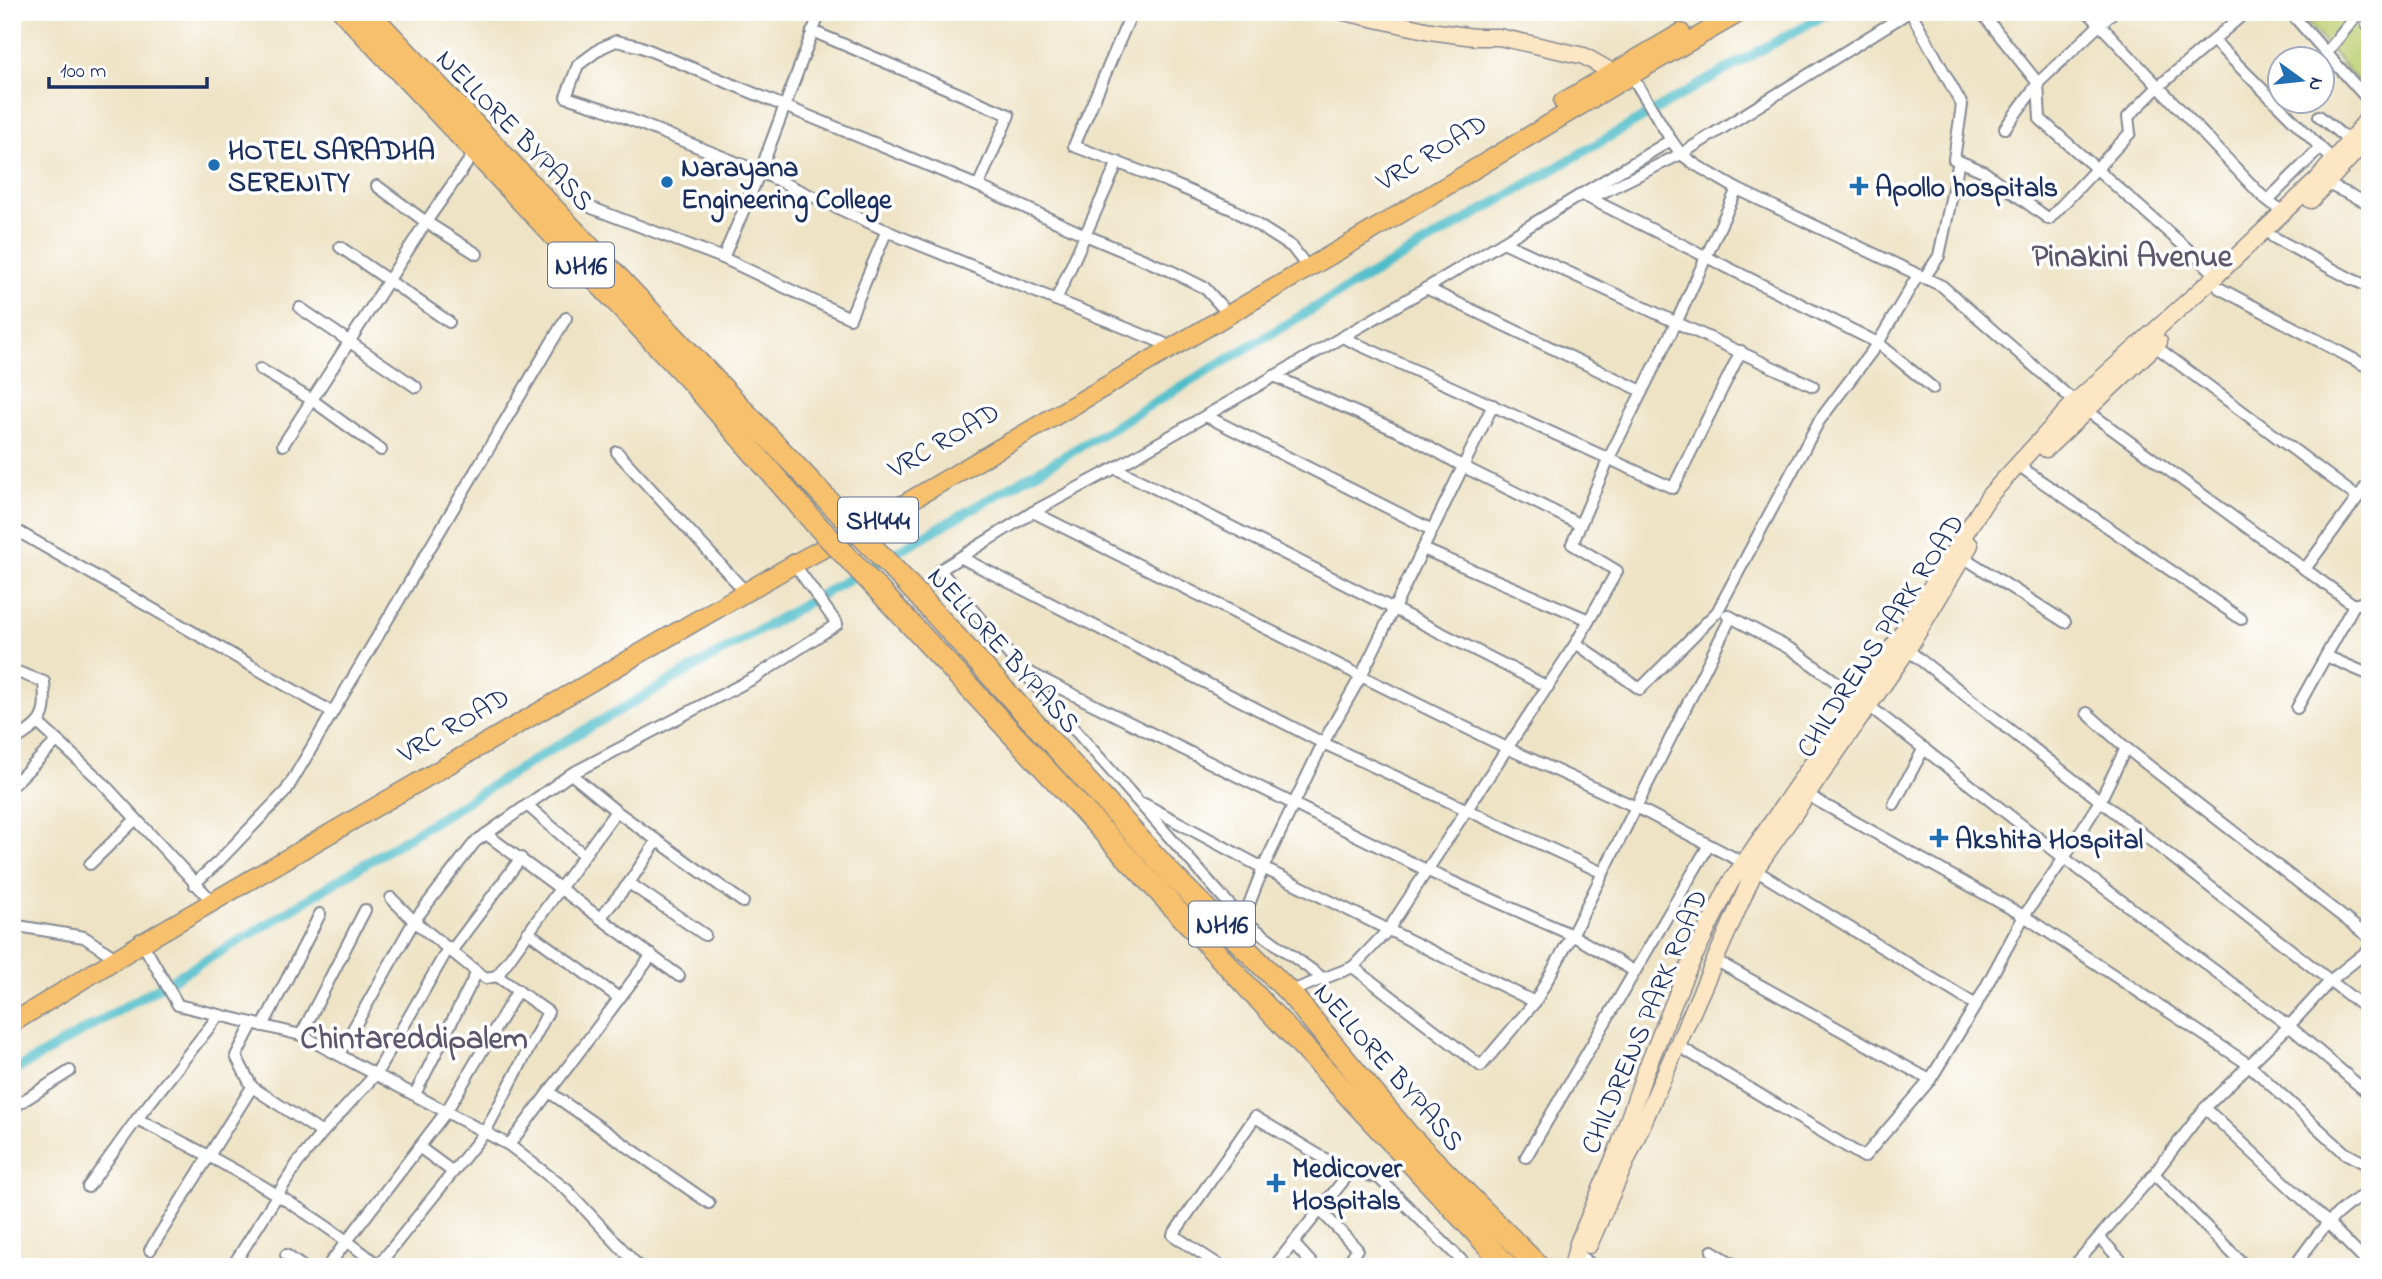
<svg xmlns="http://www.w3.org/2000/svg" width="2382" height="1279" viewBox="0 0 2382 1279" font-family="'Indie Flower',sans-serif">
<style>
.green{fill:#bdce71;stroke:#6c7e68;stroke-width:2}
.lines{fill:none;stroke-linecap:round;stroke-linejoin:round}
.canal{stroke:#50bdc9;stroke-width:10}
.street-casing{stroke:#848992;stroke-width:14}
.secondary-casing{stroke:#848992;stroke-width:19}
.primary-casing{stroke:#848992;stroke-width:21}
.highway-casing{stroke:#848992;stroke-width:24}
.street{stroke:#fff;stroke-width:10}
.secondary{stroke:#fce6c4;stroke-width:16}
.primary{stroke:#f7c06c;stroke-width:18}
.highway{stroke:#f7c06c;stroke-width:21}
.highway-bridge-casing{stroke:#848992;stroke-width:24;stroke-linecap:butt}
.highway-bridge{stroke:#f7c06c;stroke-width:21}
.poi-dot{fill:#1f6fb2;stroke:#fff;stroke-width:2.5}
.labels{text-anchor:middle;stroke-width:7;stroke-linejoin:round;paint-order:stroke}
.shield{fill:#fff;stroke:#5f6d8e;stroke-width:2}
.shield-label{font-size:26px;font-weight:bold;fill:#1b2f5e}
.street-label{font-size:28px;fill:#1b2f5e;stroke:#fff}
.poi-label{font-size:28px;font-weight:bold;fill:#1b2f5e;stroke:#fff;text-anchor:start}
.quarter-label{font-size:32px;font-weight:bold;fill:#5e566c;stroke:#fff}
</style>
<rect width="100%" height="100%" fill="#fff"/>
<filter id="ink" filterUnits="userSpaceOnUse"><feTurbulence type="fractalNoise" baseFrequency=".0143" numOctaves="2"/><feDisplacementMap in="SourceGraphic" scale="14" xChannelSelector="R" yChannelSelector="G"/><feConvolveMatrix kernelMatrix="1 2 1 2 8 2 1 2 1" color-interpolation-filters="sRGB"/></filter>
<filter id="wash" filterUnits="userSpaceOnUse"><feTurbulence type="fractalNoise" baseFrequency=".00686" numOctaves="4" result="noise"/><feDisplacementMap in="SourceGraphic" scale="28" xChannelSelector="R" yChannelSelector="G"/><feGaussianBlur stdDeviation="1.57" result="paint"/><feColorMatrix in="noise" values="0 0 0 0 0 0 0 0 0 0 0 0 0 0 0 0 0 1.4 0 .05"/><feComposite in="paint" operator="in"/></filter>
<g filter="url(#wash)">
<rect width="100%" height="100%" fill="#eee3c5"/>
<!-- green -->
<polygon class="green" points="2298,12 2370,12 2370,96"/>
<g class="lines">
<!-- canal -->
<polyline class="canal" points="12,1072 251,934 555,747 1054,462 1338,294 1697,86 1829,12"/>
</g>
</g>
<g filter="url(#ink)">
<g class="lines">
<defs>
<g id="street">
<polyline points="820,12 760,172 898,236 1056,300"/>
<polyline points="1132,12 1074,146 1166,181 1234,210 1292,247 1308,268"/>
<polyline points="1911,12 1962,105 1954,159 1983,171 2049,219 2130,133 2128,117 2158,87 2246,12"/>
<polyline points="1981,12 2038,83 2005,128"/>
<polyline points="2088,12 2261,195 2283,212"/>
<polyline points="2113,12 2038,83 2040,119 2217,275"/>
<polyline points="2290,12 2370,102"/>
<polyline points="2367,25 2370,16"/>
<polyline points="812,31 1009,115 978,186"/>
<polyline points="2214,41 2333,160"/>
<polyline points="2326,53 2353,20"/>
<polyline points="1630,73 1671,140 1681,154 1696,165 1737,189 1942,286 2075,402 2354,605"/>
<polyline points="2319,116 2349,141"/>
<polyline points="1118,162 1056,300 1163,343"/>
<polyline points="2327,184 2370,204"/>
<polyline points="377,186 426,222 477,254"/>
<polyline points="1581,194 1878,343 1933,388"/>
<polyline points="1591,198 1681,154 1909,12"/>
<polyline points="2268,200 2320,148"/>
<polyline points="592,208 723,258"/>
<polyline points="887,230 850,318 723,258 760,172 604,109 566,97 578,65 601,48 616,41 639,46 978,186 1085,235 1171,271 1205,288 1222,307"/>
<polyline points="2273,237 2351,279 2370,287"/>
<polyline points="1503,242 1813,386"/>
<polyline points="340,247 449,322"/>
<polyline points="1924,278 1939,256 1959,161"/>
<polyline points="1426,288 1642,391"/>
<polyline points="2219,288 2370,368"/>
<polyline points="300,308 416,387"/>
<polyline points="1342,337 1673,488 1741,351"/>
<polyline points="2155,346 2357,497"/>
<polyline points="260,369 312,400 381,450"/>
<polyline points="1274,376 1409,436 1464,467 1579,524"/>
<polyline points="1206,416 1432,530"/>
<polyline points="283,445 426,222 475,152"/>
<polyline points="617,452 741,587"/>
<polyline points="1115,468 1548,687"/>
<polyline points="2025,470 2241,619"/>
<polyline points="1033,512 1361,676 1509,749 1636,807 1744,863"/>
<polyline points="12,528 332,712"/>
<polyline points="1423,549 1589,620"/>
<polyline points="1963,557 2065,622"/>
<polyline points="962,558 1323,743 1603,873"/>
<polyline points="2305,569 2370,481"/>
<polyline points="1727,615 1794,651 1858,698"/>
<polyline points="1576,643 1640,689 1717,612 1819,421 1878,343 1918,275"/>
<polyline points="1904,647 2370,1012"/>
<polyline points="2326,656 2370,675"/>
<path d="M12 670 44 682C47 720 43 722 12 742"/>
<polyline points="1028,672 1428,871 1572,935 1634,971"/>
<polyline points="1869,706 2064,858 2289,1026 2370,1095"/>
<polyline points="2297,708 2354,605 2370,600"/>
<polyline points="2087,713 2126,748 2370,938"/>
<polyline points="39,724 102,782 209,898"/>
<polyline points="571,774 616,811 743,902"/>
<polyline points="13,785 57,741"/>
<polyline points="1807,795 2024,916 2248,1064 2345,1153 2370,1166"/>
<polyline points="1144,804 1263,868 1535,1002"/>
<polyline points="1894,804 1924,748"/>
<polyline points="527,805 584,855"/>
<polyline points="486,834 679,976"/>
<polyline points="90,864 136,819"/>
<polyline points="1755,870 1976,1005"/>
<polyline points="629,883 705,935"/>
<polyline points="194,884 218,862 286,791 566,318"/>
<polyline points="391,898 414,921 477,972 486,978 497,976"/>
<polyline points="600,918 629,883 657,841"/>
<polyline points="1243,920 1263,868 1323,743 1361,676 1493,405"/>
<polyline points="12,925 84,937 111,955"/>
<polyline points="528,932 619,998"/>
<polyline points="140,939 178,1005 301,1035 509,1145 567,1190 639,1267"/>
<polyline points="452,950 521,858"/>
<polyline points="1715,960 1930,1080 1976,1005 2024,916 2064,858 2100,801 2126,748"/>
<polyline points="1353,967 1481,1066 1535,1002 1572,935 1731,617"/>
<polyline points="1324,979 1243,920 1021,669 940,570 1033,512 1115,468 1422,291 1671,140"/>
<polyline points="1289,992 1353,967 1388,930 1576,643 1617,571 1572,544 1609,458 1677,321 1737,189"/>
<polyline points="263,1026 320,914"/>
<polyline points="301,1035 365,910"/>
<polyline points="1677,1045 1864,1157 1930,1080"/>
<polyline points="339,1054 414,921 475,842 571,774 754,678 837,624 792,561"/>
<polyline points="252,1087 322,1133"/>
<polyline points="549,1092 709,1203"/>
<polyline points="415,1094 477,972"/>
<polyline points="12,1108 70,1071"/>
<polyline points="2205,1108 2327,1222 2370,1266"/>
<path d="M137 1119C221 1161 305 1206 378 1265"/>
<polyline points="509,1145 652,955"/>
<polyline points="419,1147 453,1172"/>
<polyline points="1526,1157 1709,845"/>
<polyline points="2154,1174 2246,1267"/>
<polyline points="88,1187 137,1119 219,1015"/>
<polyline points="1320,1210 1357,1249 1346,1267"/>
<polyline points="2100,1238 2127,1267"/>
<polyline points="1293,1243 1315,1267"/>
<polyline points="150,1250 252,1087 236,1056 253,1023"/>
<polyline points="1712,1251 1738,1267"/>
<polyline points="1576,1252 1594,1267"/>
<polyline points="286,1255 303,1267"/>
<polyline points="232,1267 297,1164 322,1133 376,1074 449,947"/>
<polyline points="327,1267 446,1112 518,990"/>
<polyline points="377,1267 485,1132 548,1012 497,976 616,811"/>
<polyline points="1222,1267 1173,1235 1255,1117 1342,1169 1379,1178 1468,1267"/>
<polyline points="1274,1267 1351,1171"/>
<polyline points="2073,1267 2154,1174 2205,1108 2289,1026 2331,980 2370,949"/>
<path d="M2294 1267C2316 1236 2335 1208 2370 1192"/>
</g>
<g id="secondary">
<polyline points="1344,12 1430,31 1474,37 1499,37 1584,56 1612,72"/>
<polyline points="2311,200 2370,136"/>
<polyline points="2046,449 2159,342"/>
<polyline points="1589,1245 1755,870 1908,649 1970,545"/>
<polyline points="1572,1267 1578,1243 1620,1144 1644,1075 1685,975 1730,883 1896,642 1989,496 2075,402 2217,275 2317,180 2370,116"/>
</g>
<g id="primary">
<polyline points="1563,102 1681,33"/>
<polyline points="12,1023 142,943 403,791 794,564 882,517 1353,242 1631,75 1741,12"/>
</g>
<g id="highway">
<polyline points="344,12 693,383 814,522"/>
<polyline points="368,12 835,508"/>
<polyline points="905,581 1173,876 1289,992 1408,1135 1539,1267"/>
<polyline points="887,599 1508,1267"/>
</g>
</defs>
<!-- street casing -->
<use href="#street" class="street-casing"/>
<!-- secondary casing -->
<use href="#secondary" class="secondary-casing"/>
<!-- primary casing -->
<use href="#primary" class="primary-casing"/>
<!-- highway casing -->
<use href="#highway" class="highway-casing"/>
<!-- street -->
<use href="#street" class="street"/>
<!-- secondary -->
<use href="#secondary" class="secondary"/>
<!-- primary -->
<use href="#primary" class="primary"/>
<!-- highway -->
<use href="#highway" class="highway"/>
<defs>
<g id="highway-bridge">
<polyline points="835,508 905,581"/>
<polyline points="814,522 887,599"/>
</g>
</defs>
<!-- highway-bridge casing -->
<use href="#highway-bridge" class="highway-bridge-casing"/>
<!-- highway-bridge -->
<use href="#highway-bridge" class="highway-bridge"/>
</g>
</g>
<!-- markers -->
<g class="poi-dot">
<circle cx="214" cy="165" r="7"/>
<circle cx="667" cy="182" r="7"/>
<path d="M1855.5 175.5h7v7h7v7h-7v7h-7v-7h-7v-7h7z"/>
<path d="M1935.5 827.5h7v7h7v7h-7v7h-7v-7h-7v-7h7z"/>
<path d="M1272.5 1172.5h7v7h7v7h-7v7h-7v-7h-7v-7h7z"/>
</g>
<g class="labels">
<!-- shield labels -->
<g class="shield">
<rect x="548" y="242.5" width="66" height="45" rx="5"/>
<rect x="838" y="497.5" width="80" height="45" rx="5"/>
<rect x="1189" y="901.5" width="66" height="45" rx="5"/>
</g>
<g class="shield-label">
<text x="581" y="274">NH16</text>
<text x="878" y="529">SH444</text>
<text x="1222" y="933">NH16</text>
</g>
<!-- street labels -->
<g class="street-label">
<text transform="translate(516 129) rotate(46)" y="10">NELLORE BYPASS</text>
<text transform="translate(1431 151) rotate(-31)" y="10">VRC ROAD</text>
<text transform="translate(943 439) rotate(-30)" y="10">VRC ROAD</text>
<text transform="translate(1879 635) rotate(-57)" y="10">CHILDRENS PARK ROAD</text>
<text transform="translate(1005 649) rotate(48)" y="10">NELLORE BYPASS</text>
<text transform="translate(453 724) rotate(-30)" y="10">VRC ROAD</text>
<text transform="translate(1643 1021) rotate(-67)" y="10">CHILDRENS PARK ROAD</text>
<text transform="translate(1390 1066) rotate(49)" y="10">NELLORE BYPASS</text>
</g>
<!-- poi labels -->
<g class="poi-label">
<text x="228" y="159">HOTEL SARADHA<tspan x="228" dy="32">SERENITY</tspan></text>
<text x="681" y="176">Narayana<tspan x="681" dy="32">Engineering College</tspan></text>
<text x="1875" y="196">Apollo hospitals</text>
<text x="1955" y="848">Akshita Hospital</text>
<text x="1292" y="1177">Medicover<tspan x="1292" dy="32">Hospitals</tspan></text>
</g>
<!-- quarter labels -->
<g class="quarter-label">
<text x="2132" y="266">Pinakini Avenue</text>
<text x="414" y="1048">Chintareddipalem</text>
</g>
</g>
<!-- margin -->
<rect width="2382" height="1279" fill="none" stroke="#fff" stroke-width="42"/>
<!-- north arrow -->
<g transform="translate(2301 80) rotate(105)"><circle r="33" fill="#ffffff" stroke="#a4acbf" stroke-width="2"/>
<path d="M0-5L12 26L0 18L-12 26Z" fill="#1f6fb2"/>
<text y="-10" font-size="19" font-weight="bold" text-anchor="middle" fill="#1b2f5e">N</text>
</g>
<!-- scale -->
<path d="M49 77v10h158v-10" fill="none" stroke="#1b2f5e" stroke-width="3.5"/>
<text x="60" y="77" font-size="21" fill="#1b2f5e" stroke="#ffffff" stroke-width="5" paint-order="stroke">100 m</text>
</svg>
